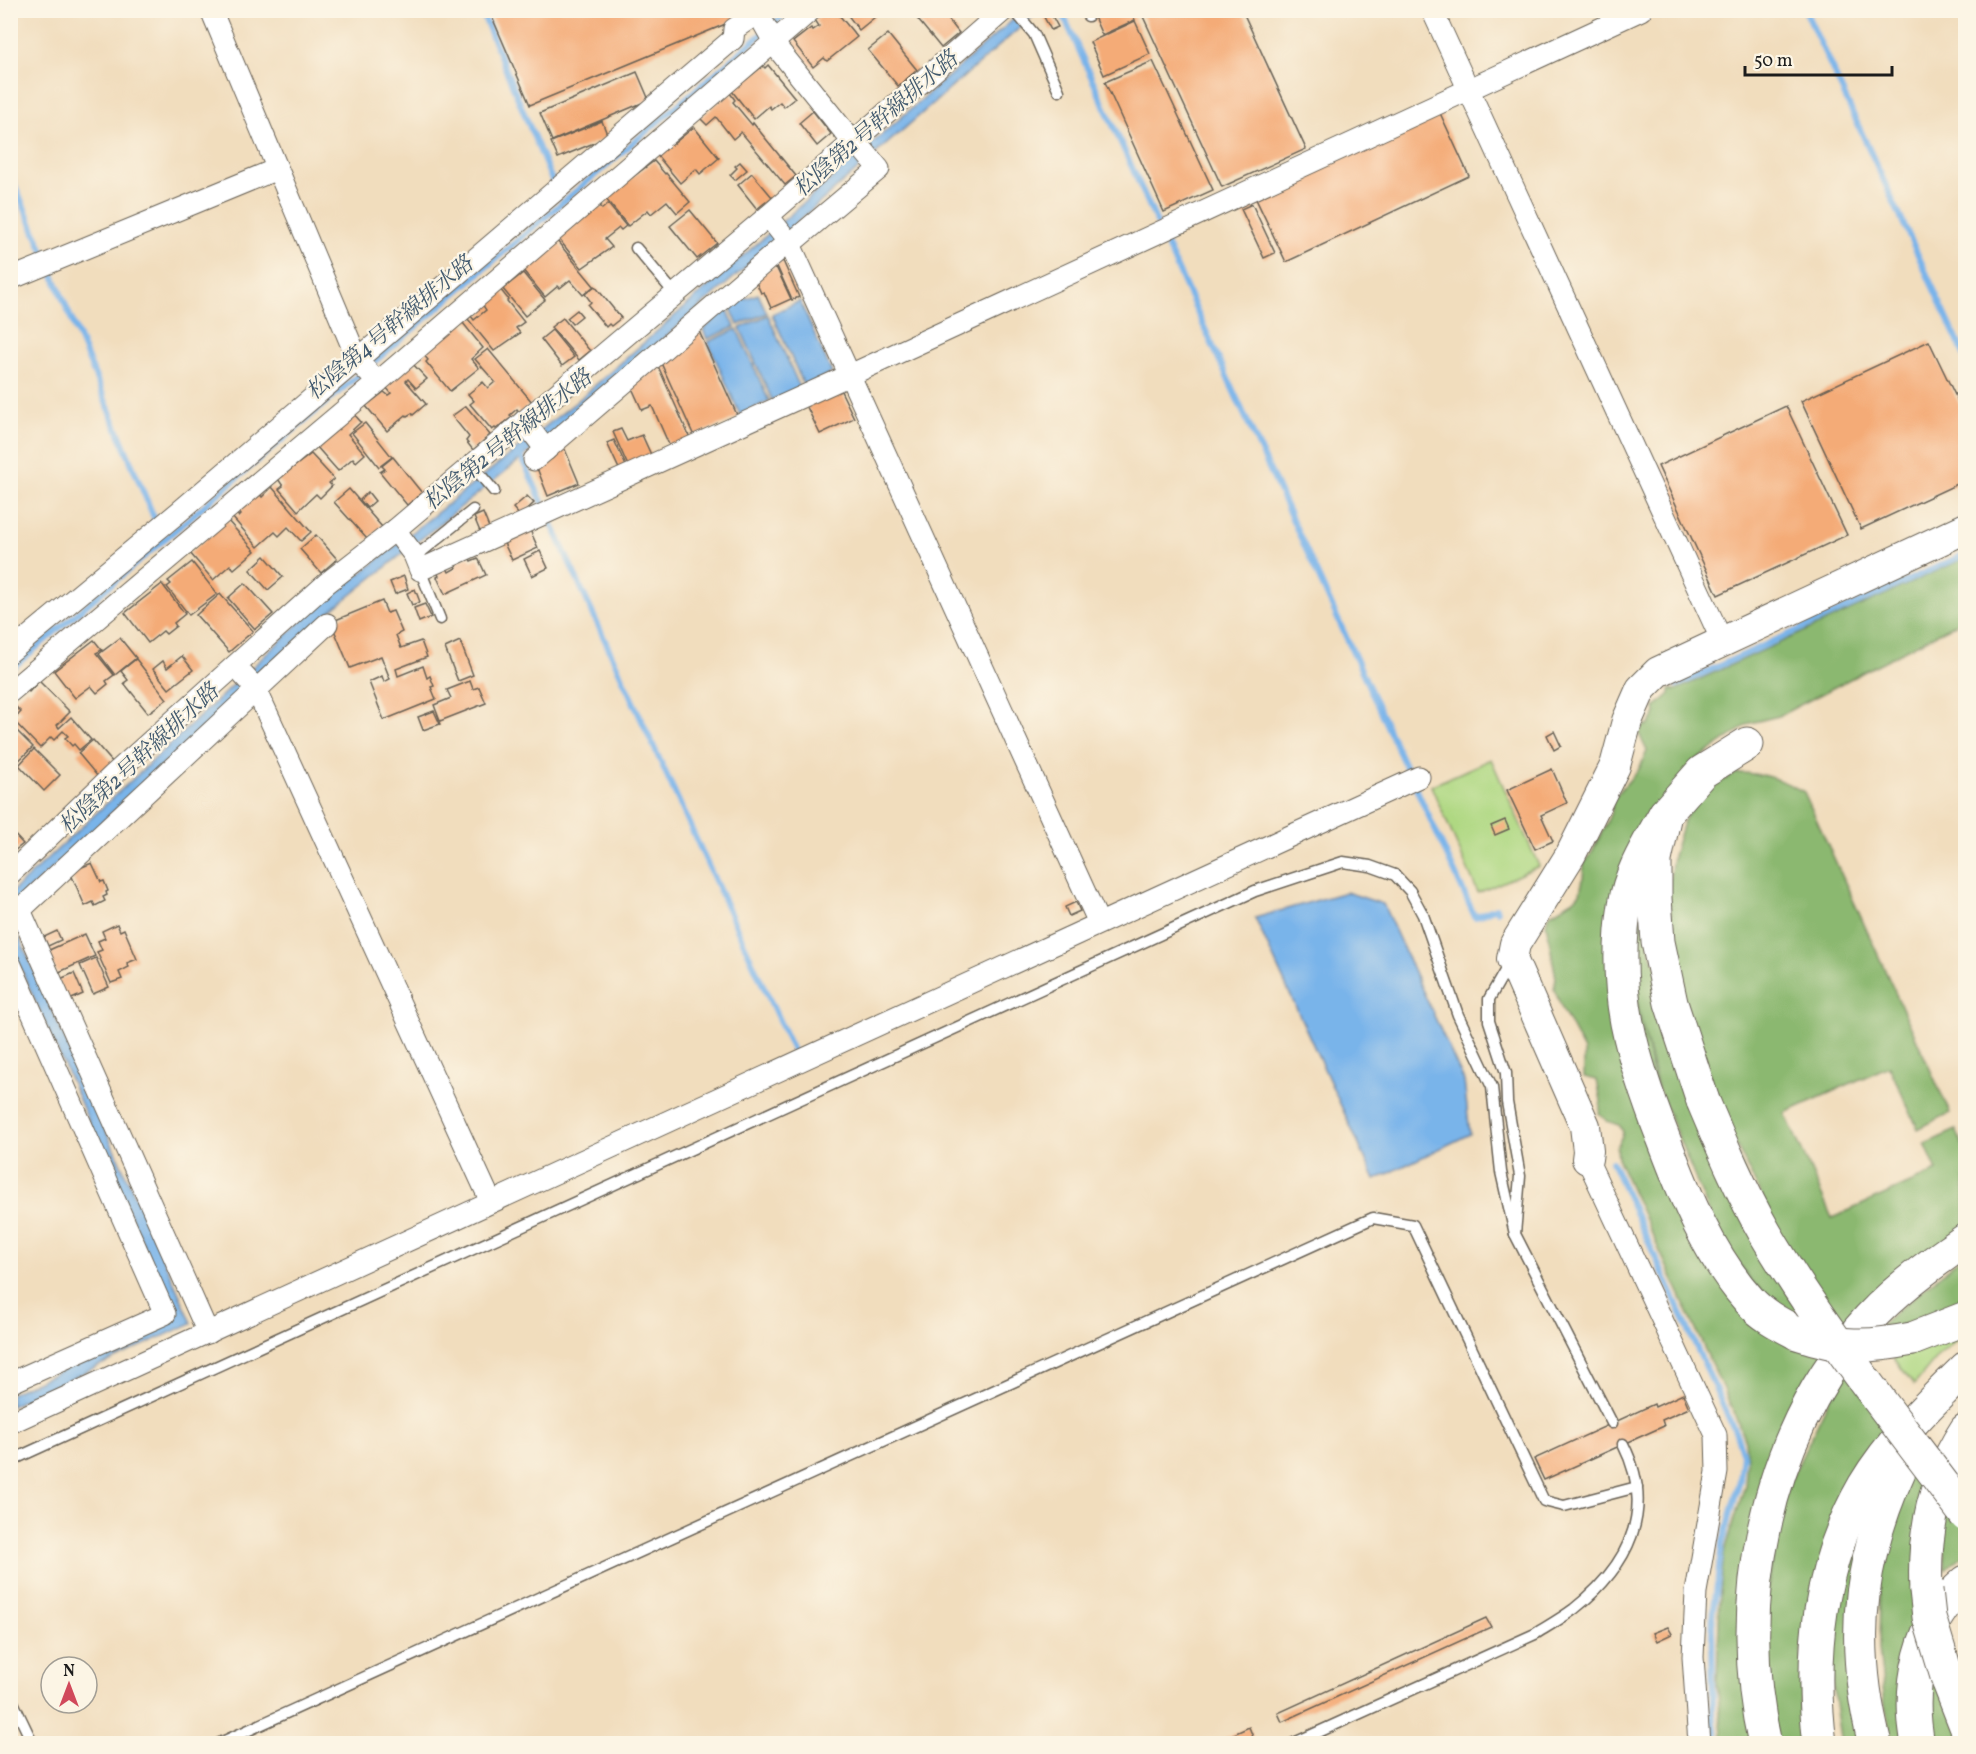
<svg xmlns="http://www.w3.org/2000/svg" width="1976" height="1754" viewBox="0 0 1976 1754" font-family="Vollkorn,'Noto Serif JP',serif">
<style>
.green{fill:#afd882;stroke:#667a4f;stroke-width:1.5}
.forest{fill:#8bb870;stroke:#546a46;stroke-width:1.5}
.water{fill:#79b4ea;stroke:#4a6883;stroke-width:1.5}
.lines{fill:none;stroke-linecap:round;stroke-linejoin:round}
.stream{stroke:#79b4ea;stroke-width:6}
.building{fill:#f4ab77}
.lane-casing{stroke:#676054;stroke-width:13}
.street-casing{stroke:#676054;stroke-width:23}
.secondary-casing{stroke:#676054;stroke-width:32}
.highway-casing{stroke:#676054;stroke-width:35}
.lane{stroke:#fff;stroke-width:10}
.street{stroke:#fff;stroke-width:21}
.secondary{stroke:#fff;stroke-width:30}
.highway{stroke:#fff;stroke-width:33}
.highway-bridge-casing{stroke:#676054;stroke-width:35;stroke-linecap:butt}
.highway-bridge{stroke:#fff;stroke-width:33}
.labels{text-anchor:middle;stroke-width:4.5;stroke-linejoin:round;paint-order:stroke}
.water-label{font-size:22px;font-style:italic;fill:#41596e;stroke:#fcf5e5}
</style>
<rect width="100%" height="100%" fill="#fcf5e5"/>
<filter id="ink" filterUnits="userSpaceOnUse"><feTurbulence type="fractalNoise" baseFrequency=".0167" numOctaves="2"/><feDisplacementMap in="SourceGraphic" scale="12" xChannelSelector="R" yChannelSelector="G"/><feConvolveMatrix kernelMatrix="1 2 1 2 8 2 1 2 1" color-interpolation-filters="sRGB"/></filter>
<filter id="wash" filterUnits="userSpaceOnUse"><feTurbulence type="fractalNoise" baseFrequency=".008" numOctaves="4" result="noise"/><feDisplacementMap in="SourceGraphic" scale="24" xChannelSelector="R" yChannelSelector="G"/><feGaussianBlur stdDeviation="1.35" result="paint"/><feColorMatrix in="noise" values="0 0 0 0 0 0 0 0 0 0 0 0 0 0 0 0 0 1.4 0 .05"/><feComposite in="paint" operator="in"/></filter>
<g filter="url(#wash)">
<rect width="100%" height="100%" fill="#f1ddbd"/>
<!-- green -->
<g class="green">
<polygon points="1491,759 1539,866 1478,893 1431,786"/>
<polygon points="1965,1334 1938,1356 1914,1385 1887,1349"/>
</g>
<!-- forest -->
<g class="forest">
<polygon points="1965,558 1965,619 1779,716 1750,723 1691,764 1615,892 1681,1210 1827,1354 1782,1435 1754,1743 1723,1743 1717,1683 1720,1593 1724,1554 1745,1485 1747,1461 1745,1441 1734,1413 1618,1160 1617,1147 1623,1133 1622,1129 1619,1125 1607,1121 1599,1113 1601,1101 1597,1080 1584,1077 1584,1051 1563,1011 1554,989 1556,978 1546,923 1550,914 1574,900 1580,893 1583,879 1584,863 1590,856 1607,822 1612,809 1612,800 1639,769 1647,751 1640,736 1640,731 1644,726 1649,725 1656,713 1655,707 1670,694 1670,689 1676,690"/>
<path d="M1737 773C1765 773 1780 779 1804 792L1950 1113 1918 1129 1889 1066 1785 1113 1832 1218 1937 1171 1925 1144 1956 1130 1965 1150V1224L1843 1329 1784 1242 1712 1096 1681 993 1668 891 1673 856 1683 822 1698 798 1715 785Z"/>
<polygon points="1644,893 1650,951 1809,1324 1779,1308 1748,1277 1716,1229 1658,1088 1639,1012 1633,946"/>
<polygon points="1965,1254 1965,1304 1927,1322 1872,1332"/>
<polygon points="1844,1368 1886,1426 1862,1463 1803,1634 1800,1718 1803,1743 1776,1744 1765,1606 1784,1494"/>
<polygon points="1913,1452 1930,1471 1911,1743 1894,1744 1885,1705 1879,1649 1880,1580"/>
<polygon points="1946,1494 1965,1520 1965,1554 1946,1569 1942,1538"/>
<polygon points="1867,1502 1865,1743 1841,1744 1835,1705 1831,1655 1840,1584"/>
<polygon points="1931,1653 1965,1737 1965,1743 1933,1743 1928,1717"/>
</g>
<!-- water -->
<g class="water">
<polygon points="1023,11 1039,11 581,411 317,622 11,907 11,893 306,617 576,402"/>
<polygon points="758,294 767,313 738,325 730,306 741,296 745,299"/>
<polygon points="800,301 832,373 804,386 772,314"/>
<polygon points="727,308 735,327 707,339 703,330"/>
<polygon points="768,315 800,388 772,400 740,328"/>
<polygon points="737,329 769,401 740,415 708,342"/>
<polygon points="1346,892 1383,904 1464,1081 1470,1134 1375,1180 1255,918"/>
<polygon points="11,919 192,1323 11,1406 10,1394 176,1318 11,946"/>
</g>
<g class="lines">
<!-- stream -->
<g class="stream">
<polyline points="481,10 554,185"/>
<polyline points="1061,10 1157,223"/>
<polyline points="1805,10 1966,359"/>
<polyline points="10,174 46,258"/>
<polyline points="1163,237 1407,770"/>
<polyline points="51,270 155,520"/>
<polyline points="520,454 544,506"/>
<polyline points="549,518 794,1053"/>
<polyline points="10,670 790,10"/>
<polyline points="1677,685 1966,554"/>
<polyline points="1416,788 1475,917 1496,908 1497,911"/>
<polyline points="1612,1162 1737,1436 1743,1455 1740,1480 1722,1545 1712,1624 1713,1716 1717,1744"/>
</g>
</g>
<g id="blocks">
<!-- building -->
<g class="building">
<polygon points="489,10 736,10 740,18 530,105"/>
<polygon points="827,10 835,10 857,37 827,61 824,58 813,67 793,42 811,28 813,30 819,26 815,20"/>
<polygon points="844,10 869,10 875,17 859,30"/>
<polygon points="910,10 941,10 959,33 941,48"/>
<polygon points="1091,10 1130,10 1135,20 1102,35"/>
<polygon points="1140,10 1242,10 1306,149 1222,187"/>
<polygon points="1051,14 1058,27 1051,30 1044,17"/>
<polygon points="1135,21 1150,54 1104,75 1090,42"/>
<polygon points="888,34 917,70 898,86 868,50"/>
<polygon points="1153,61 1213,190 1164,212 1105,82"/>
<polygon points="768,65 795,98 784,107 780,102 771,109 769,106 754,119 732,91 763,66 765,68"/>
<polygon points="637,72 649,100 552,141 540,113"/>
<polygon points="730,93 735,100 733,102 752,125 753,123 796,176 785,185 741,132 733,139 716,117 707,125 700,118"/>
<polygon points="813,111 831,134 817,146 799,123"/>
<polygon points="1440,113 1469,176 1286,262 1256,199"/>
<polygon points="602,121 608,137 558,158 551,142"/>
<polygon points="694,127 719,158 700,174 696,169 680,183 656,154 670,143 672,145"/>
<polygon points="654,161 665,174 666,173 690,202 677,213 667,201 651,214 648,210 628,226 605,198"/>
<polygon points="740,162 747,170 735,180 730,175 737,168 735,166"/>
<polygon points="752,173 772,197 757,209 738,185"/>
<polygon points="608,204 626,226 621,230 619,228 605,239 612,247 582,268 558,238 598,205 602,209"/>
<polygon points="1252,204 1275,253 1264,258 1241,209"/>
<polygon points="690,210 717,243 697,259 670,226"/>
<polygon points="557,241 594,286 583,295 570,280 560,288 558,286 545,297 522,269"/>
<polygon points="783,261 799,297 792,300 776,264"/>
<polygon points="776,267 791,299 771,308 764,292 761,293 756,282 757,275"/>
<polygon points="523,273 545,300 525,316 503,289"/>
<polygon points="595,286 621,318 611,326 609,324 606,327 588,305 591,302 585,294"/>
<polygon points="500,289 508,299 507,301 524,322 516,328 520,333 494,351 468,319 471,316 474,320 486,310 482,304"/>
<polygon points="577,310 582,316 572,324 567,318"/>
<polygon points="563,318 590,351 579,360 551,327"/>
<polygon points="463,323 483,348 471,359 479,368 450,391 426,362 428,360 423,354"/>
<polygon points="698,329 738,417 694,436 661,363"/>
<polygon points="552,330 574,357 562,366 541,339"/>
<polygon points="1929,341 1966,418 1966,480 1861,529 1801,401"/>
<polygon points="488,349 532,402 520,413 517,409 510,415 512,417 496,429 495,428 492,430 470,404 474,401 468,394 483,382 488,388 495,382 475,359"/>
<polygon points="412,363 427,379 416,388 408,379 406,381 426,404 413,415 412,413 407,416 406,415 387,431 366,406 384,392 388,395 391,393 386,387"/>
<polygon points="658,366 690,438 670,447 652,406 642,410 632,388"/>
<polygon points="840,389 854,418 820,434 806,405"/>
<polygon points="466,406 490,435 473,450 466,441 469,437 452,416"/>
<polygon points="1786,406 1847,535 1718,595 1658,466"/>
<polygon points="353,413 361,422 348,434 365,454 356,462 353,458 338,471 316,446"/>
<polygon points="365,423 392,457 379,467 352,433"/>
<polygon points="621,429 627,441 642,435 652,457 629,468 613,432"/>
<polygon points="614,440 627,468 620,471 607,443"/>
<polygon points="564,447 579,483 548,496 537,468"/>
<polygon points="311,454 334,479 329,483 332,486 320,498 316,494 298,511 279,489 283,486 278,479"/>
<polygon points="393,457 422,493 407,505 380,472 385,469 382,466"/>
<polygon points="272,487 311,532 301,541 288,527 279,536 275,532 258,547 232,517 237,514 239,517 241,515 238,511 259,493 262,497"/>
<polygon points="349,489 382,527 367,539 334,502"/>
<polygon points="368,492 375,501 367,508 360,500"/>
<polygon points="527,496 534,503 520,516 513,508"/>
<polygon points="483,513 490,530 481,534 474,517"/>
<polygon points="227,520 255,551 234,569 230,565 213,580 190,553"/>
<polygon points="530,530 538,548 512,560 504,543"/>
<polygon points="316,535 337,559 321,573 300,549"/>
<polygon points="540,551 548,568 532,576 524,559"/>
<polygon points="265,556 283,577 268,590 250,570"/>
<polygon points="469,556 471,561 478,558 486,575 445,594 437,577 439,576 437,572 447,568 449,572 456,568 454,563"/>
<polygon points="192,562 217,594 189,615 167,587 171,584 168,581"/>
<polygon points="404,576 408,589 395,594 390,582"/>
<polygon points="245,583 273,614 255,629 228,598"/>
<polygon points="162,584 185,614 174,623 176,626 166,634 163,631 148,643 125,613"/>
<polygon points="415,589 420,602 412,605 407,593"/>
<polygon points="220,594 253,631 229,652 196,615"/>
<polygon points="382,601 387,613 393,611 402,632 396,635 401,648 421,641 427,657 396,669 398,676 423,666 427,678 430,676 434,686 431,687 436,699 384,720 369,682 382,676 384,682 390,679 381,656 350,668 332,625 333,621"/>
<polygon points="425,604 431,617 419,622 414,608"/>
<polygon points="120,638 136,658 115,675 99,654"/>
<polygon points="94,640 102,650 96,653 114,675 106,681 108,684 97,693 91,686 75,698 54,671"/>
<polygon points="460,641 473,675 458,681 445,648"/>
<polygon points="182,656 193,670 169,689 153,669 163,661 167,668"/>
<polygon points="136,659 167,699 148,713 124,683 128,680 121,671"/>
<polygon points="39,681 70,712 57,725 59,728 71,717 91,740 79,750 74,744 72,746 65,738 68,736 63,731 54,740 51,737 40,748 13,720 21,712 12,703 26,689 29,692"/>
<polygon points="470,681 473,689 479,687 486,703 440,721 434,705 451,698 447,690"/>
<polygon points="434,711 440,724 423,730 418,717"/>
<polygon points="10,724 33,747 14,765 19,769 10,778"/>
<polygon points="1554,731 1561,746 1554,750 1547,735"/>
<polygon points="93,740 114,764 98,777 78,753"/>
<polygon points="34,749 60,775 44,791 19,765"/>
<polygon points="1552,769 1567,803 1541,815 1553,841 1535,849 1507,790"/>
<polygon points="1505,820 1509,829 1495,835 1491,826"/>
<polygon points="10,830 23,844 10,854"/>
<polygon points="92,863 101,882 104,881 108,891 106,892 107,895 103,897 105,901 95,906 93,902 85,906 70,872"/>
<polygon points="1076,902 1080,911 1069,916 1065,907"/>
<polygon points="117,924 120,931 124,929 137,959 127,963 129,967 119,972 122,979 111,983 97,952 102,950 98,941 105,938 102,931"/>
<polygon points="57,931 61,940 48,946 44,937"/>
<polygon points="85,934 95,956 57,973 47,951"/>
<polygon points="96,958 109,987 93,994 80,965"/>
<polygon points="74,973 83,994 67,1001 58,980"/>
<polygon points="1683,1394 1689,1408 1662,1420 1664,1426 1544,1480 1534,1459 1654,1404 1655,1407"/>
<polygon points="1486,1618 1491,1627 1282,1722 1278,1713"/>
<polygon points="1668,1627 1672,1634 1657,1641 1653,1633"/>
<polygon points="1249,1727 1253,1737 1240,1744 1212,1744"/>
</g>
</g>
</g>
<g filter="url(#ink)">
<use href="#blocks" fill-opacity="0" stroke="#676054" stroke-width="1.5"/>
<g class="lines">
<defs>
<g id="lane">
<polyline points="1014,10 1034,34 1059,91"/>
<polyline points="1083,10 1088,16"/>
<polyline points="636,248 675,294"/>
<polyline points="472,465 494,491"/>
<polyline points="415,557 473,510"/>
<polyline points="420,570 440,619"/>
<polyline points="1509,964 1489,999 1489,1021 1506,1073 1507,1102 1520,1176 1515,1234 1612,1423"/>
<polyline points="10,1461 1255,891 1343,862 1370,866 1395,875 1410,891 1423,915 1458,1015 1492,1087 1501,1172 1515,1234"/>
<polyline points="10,1696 33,1744"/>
<polyline points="218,1744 1373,1218 1413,1225 1544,1501 1564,1506 1637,1487"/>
<path d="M1292 1744 1535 1634C1548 1626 1562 1618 1574 1609 1628 1566 1657 1511 1623 1444"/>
</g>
<g id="street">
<polyline points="211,10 359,363 378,382"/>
<polyline points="756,10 778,49 852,141"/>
<polyline points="1432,10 1722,641"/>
<polyline points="768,216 790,244 1099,923"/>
<polyline points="790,244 879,169 854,139"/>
<polyline points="10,279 277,169"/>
<polyline points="524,421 546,450"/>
<polyline points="534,460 788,242"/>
<polyline points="395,530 414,555 420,570 850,375 1641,10"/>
<polyline points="10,652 180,511 733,39 734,29 762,10"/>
<polyline points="235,666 256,689 491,1202"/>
<polyline points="10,692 378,382 811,10"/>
<polyline points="10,874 113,775 327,583 395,530 768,216 1004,10"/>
<polyline points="10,901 20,910 208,1333"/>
<polyline points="20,910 327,624"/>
<polyline points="10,963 165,1314 10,1383"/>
<polyline points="1587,1159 1716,1435 1717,1472 1696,1592 1693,1657 1699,1744"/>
<polyline points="10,1423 1419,777"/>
</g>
<polyline id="secondary" points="1587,1159 1588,1151 1585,1126 1512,959 1515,944 1571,854 1615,766 1627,721 1641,689 1658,672 1966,528"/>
<g id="highway">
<path d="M1665 814C1649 843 1630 872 1625 905 1619 943 1620 985 1627 1023 1635 1063 1649 1102 1664 1140 1685 1196 1709 1255 1749 1300 1762 1315 1780 1324 1797 1333"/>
<polyline points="1703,1101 1671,1003 1658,942 1655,898 1655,860 1665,814 1702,772 1747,744"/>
<polyline points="1912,1339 1966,1318"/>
<path d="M1926 1590C1923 1533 1934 1479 1966 1430"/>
<polyline points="1948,1680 1966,1726"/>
<path d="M1765 1744C1733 1604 1765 1442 1858 1331 1888 1295 1927 1266 1966 1240"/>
<path d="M1820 1744C1809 1655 1819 1564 1864 1486 1890 1442 1929 1404 1966 1368"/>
<path d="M1875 1744C1847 1635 1860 1547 1910 1448"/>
<path d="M1918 1744C1907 1687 1919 1621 1966 1582"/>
</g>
</defs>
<!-- lane casing -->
<use href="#lane" class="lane-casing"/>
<!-- street casing -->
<use href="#street" class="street-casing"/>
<!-- secondary casing -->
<use href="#secondary" class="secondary-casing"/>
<!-- highway casing -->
<use href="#highway" class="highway-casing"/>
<!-- lane -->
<use href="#lane" class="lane"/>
<!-- street -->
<use href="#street" class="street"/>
<!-- secondary -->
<use href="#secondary" class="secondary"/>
<!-- highway -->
<use href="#highway" class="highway"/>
<defs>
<g id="highway-bridge">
<path d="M1703 1101C1722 1146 1741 1191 1765 1233 1823 1332 1897 1422 1966 1515"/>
<path d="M1797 1333C1841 1348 1867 1348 1912 1339"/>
<polyline points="1926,1590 1929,1617 1948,1680"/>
</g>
</defs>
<!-- highway-bridge casing -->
<use href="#highway-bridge" class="highway-bridge-casing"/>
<!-- highway-bridge -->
<use href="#highway-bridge" class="highway-bridge"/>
</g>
</g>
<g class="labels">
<!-- water labels -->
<g class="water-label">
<text transform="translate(875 123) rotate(-41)" y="8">松陰第2号幹線排水路</text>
<text transform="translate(389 327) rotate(-40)" y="8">松陰第4号幹線排水路</text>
<text transform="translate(507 439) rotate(-39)" y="8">松陰第2号幹線排水路</text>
<text transform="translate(138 758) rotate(-43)" y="8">松陰第2号幹線排水路</text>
</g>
</g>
<!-- margin -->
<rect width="1976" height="1754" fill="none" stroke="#fcf5e5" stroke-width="36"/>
<!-- north arrow -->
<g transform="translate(69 1685)"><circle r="28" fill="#fcf5e5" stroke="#a29e95" stroke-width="1.5"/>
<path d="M0-4.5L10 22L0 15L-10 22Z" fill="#d1495b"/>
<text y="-9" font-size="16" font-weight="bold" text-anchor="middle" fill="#1c1c1c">N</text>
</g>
<!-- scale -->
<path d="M1745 66v9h147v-9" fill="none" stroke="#1c1c1c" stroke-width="3"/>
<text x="1754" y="66" font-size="18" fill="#1c1c1c" stroke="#fcf5e5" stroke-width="4.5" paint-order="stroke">50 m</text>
</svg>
